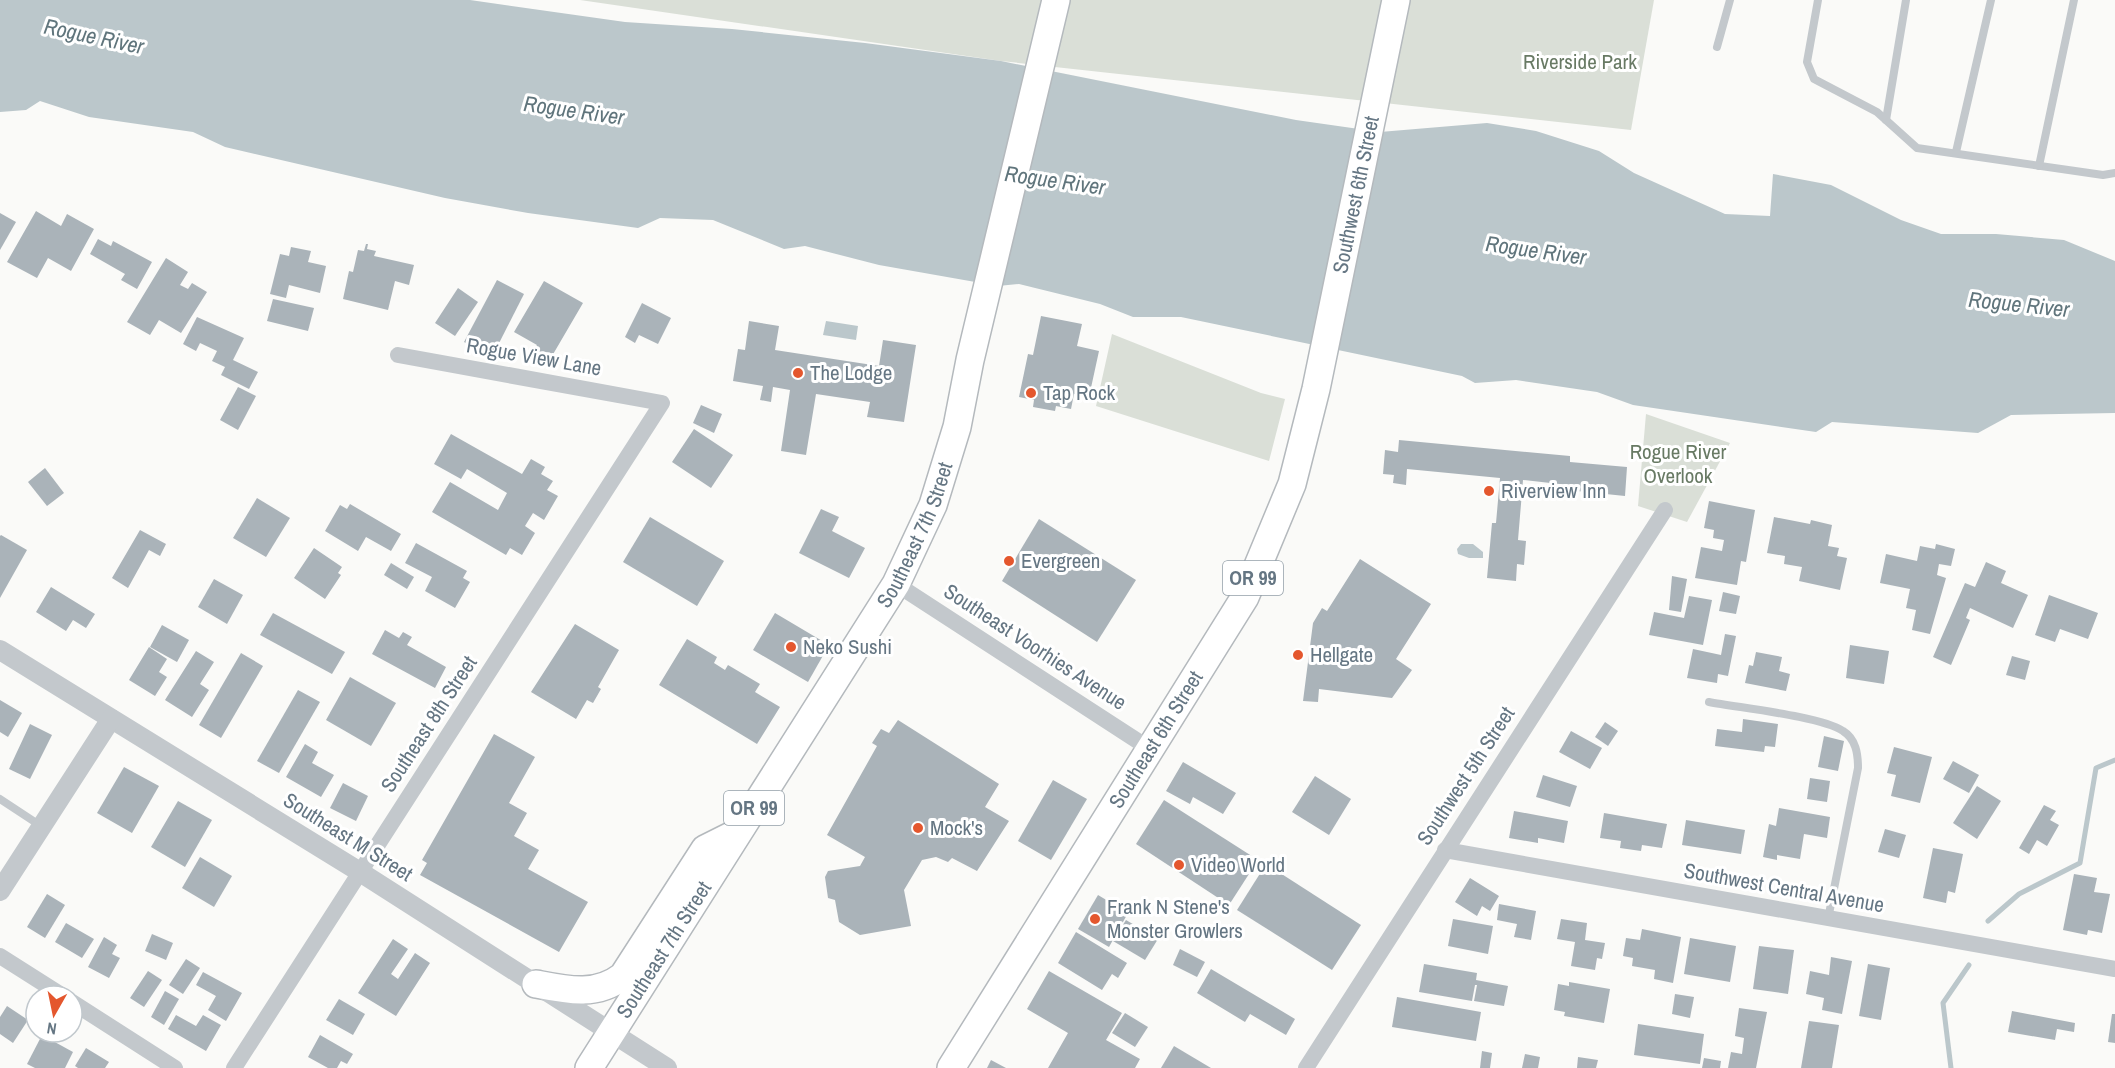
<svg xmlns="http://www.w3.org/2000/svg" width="2115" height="1068" viewBox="0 0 2115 1068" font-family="'Archivo Narrow',sans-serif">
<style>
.green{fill:#dadfd7}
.water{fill:#bbc7cb}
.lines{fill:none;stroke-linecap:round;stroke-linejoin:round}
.stream{stroke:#bbc7cb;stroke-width:5}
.building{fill:#aab3b9}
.trunk-casing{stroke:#b4b9bd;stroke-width:30}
.service{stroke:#c3c8cc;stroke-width:8}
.minor{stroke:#c3c8cc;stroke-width:16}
.tertiary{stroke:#c3c8cc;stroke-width:20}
.trunk{stroke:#fff;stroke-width:27}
.poi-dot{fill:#e4572e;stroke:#fff;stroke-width:2}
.labels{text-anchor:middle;stroke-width:6;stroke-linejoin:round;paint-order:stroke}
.shield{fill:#fff;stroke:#939fa8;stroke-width:1.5}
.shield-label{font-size:20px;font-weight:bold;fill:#657683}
.park-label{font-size:21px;fill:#687a64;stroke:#fff}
.street-label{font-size:21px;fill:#657683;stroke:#fff}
.poi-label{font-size:21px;fill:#657683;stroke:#fff;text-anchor:start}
.water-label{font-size:22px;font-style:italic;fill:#60757c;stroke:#fff}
</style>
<rect width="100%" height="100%" fill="#fafaf8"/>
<!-- green -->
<g class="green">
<polygon points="580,0 1654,0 1631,130 1001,61"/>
<polygon points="1112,334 1261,393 1285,399 1269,461 1096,406"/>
<polygon points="1646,414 1730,443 1687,522 1638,506"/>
</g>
<!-- water -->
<g class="water">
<polygon points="0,0 470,0 625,22 732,29 865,43 1001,61 1296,120 1380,132 1487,123 1536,131 1599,151 1634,173 1725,214 1770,216 1773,174 1831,185 1901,220 1941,234 1996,234 2064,240 2115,261 2115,413 2011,415 1978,433 1832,422 1816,432 1633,405 1597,392 1516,380 1475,383 1462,376 1181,317 1133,317 1100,304 1019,284 998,286 879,265 805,246 784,249 713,220 660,218 638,228 528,213 445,198 225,147 193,132 89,117 40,101 26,110 0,112"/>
<polygon points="826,321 858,326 856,340 823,335"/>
<polygon points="1461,544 1473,544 1483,552 1483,558 1469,558 1458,554 1457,549"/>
</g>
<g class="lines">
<!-- stream -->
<g class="stream">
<polyline points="1988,921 2019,894 2080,863 2096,768 2115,760"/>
<polyline points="1951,1068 1943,1003 1969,965"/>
</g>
</g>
<!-- building -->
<g class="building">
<polygon points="36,211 61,226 67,214 94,229 71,271 48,258 37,278 7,262"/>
<polygon points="0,213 16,222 0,250"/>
<polygon points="98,239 111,246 113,241 152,262 137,289 121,280 125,274 90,254"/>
<polygon points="366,244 368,244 367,249 376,251 374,256 414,265 409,285 395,281 388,310 343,299 349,271 353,272 358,250 364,251"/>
<polygon points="291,247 311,251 308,262 326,266 320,293 289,285 286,298 270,294 280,254 289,256"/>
<polygon points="166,258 188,272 180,285 188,289 192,283 207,292 181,333 159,320 150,335 127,322"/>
<polygon points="497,280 524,294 492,357 464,342"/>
<polygon points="544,281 583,303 545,368 528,359 537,345 514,332"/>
<polygon points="458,288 478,302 455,336 435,323"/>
<polygon points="273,299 314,308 308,331 267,321"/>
<polygon points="642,303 671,318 658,344 639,335 635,343 625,337"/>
<polygon points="1041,316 1082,324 1077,346 1099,351 1089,397 1074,394 1071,409 1056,406 1055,411 1033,407 1034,400 1019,397 1028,354 1033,355"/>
<polygon points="197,317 244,338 233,360 258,372 249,389 221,375 225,367 212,361 217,351 200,343 196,351 183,344"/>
<polygon points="749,321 779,326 775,350 879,366 883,340 916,345 904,422 867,417 870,402 816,394 806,455 781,451 790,390 773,387 771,402 760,400 763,386 733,381 738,349 745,350"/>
<polygon points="238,387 256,396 238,430 220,420"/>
<polygon points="701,405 722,414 714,433 693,423"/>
<polygon points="694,429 733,455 711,488 672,462"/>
<polygon points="451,434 522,474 531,459 545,467 541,474 553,481 547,490 558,496 544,520 533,513 525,526 535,533 522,555 510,548 506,555 432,512 450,482 498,510 507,493 467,469 461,479 434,464"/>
<polygon points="1399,440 1570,456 1570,462 1627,467 1625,496 1567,490 1568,485 1523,480 1518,540 1526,541 1524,565 1517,564 1516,581 1487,578 1492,523 1496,523 1500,478 1407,469 1406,485 1393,483 1394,475 1383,474 1385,450 1398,452"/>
<polygon points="45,468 64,493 47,506 28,482"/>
<polygon points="257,498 290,518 266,557 233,538"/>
<polygon points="1709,501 1755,510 1746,562 1741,561 1737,585 1695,578 1701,547 1722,551 1724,540 1713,538 1714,530 1704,528"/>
<polygon points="350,504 401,534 391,551 366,537 358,551 325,531 340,505 347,509"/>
<polygon points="821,509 839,517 832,531 865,548 849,578 799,553"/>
<polygon points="650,517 724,561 697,606 623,562"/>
<polygon points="1774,517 1810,524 1811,520 1832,525 1828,546 1839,548 1837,556 1847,558 1840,590 1799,581 1802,567 1784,564 1785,556 1767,553"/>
<polygon points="1039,519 1136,580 1097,642 1002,581"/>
<polygon points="140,530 166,544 160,556 149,550 128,588 112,578"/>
<polygon points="1,535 27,550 0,598 0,536"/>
<polygon points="416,543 467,571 463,578 470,582 455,608 425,591 432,577 405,563"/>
<polygon points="1936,544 1955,549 1951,566 1939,564 1937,575 1946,578 1930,634 1912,630 1916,610 1906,608 1910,589 1880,583 1886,554 1917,561 1920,546 1935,549"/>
<polygon points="314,548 342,567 338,573 341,575 325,599 294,578"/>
<polygon points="1360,559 1431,604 1396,659 1412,670 1392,698 1319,689 1318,702 1303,701 1313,623 1322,608 1327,611"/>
<polygon points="1986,562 2006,571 2001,583 2028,595 2013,628 1970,608 1966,618 1970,620 1951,665 1933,657 1965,583 1975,587"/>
<polygon points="391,563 414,577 407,589 384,575"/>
<polygon points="1672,576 1687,579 1681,612 1669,610"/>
<polygon points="214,579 243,595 227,624 198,607"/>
<polygon points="51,587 95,614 86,628 73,620 66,631 36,612"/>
<polygon points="1723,592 1740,596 1736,614 1719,611"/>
<polygon points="2049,595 2098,613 2088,639 2060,629 2055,642 2035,635"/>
<polygon points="1689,596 1712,600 1703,645 1649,635 1654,612 1684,618"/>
<polygon points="273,613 345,652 332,674 260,635"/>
<polygon points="775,613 829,645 808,682 753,650"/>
<polygon points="575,624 619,650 598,687 601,689 593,703 587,700 576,719 531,692"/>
<polygon points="162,625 189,640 177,662 150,647"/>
<polygon points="385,630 399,638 403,632 412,637 407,645 446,667 435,688 372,654"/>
<polygon points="1725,634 1736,636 1728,676 1718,674 1717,683 1687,678 1693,649 1721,655"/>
<polygon points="687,639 717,657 714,663 725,670 728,665 760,684 755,692 780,707 757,744 659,685"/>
<polygon points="1850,645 1889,651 1884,684 1846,678"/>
<polygon points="149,647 167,659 159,672 167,677 155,696 129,680"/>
<polygon points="196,651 214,662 200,684 209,690 192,717 165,700"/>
<polygon points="1756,652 1782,657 1779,671 1790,674 1786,691 1745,683 1749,665 1753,666"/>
<polygon points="241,653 263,666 221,738 199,725"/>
<polygon points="2012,656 2030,661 2025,680 2006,675"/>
<polygon points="350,677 396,703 371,746 326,720"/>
<polygon points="298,690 320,702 279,773 257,761"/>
<polygon points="0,700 22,713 8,737 0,732"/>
<polygon points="1743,719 1778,724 1775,747 1765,746 1764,752 1715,746 1717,729 1742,732"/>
<polygon points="898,720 999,784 985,807 1009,821 977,871 952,858 948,862 936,857 922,860 904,890 911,926 860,935 839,922 835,900 828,898 825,877 828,871 860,866 865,857 827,835 877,746 872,743 881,729 889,733"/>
<polygon points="1605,722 1618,731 1608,746 1595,737"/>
<polygon points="30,724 52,735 30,779 9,769"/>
<polygon points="1571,731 1602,748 1590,769 1559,752"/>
<polygon points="494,734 535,757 509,803 527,813 514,836 539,850 528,869 588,902 559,952 420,875 427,863 422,860"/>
<polygon points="1824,736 1844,741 1838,771 1818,767"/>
<polygon points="305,744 318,752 312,763 334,775 321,797 286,777"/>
<polygon points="1894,747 1932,757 1920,803 1891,796 1896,775 1887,773"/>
<polygon points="1953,761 1979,775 1969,793 1943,779"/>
<polygon points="1183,762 1236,793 1223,814 1193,797 1190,804 1166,791"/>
<polygon points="124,767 159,786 132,833 97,813"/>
<polygon points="1543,775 1577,786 1570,807 1536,797"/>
<polygon points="1315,776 1351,799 1329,835 1292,812"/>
<polygon points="1810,778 1830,781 1827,802 1807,799"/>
<polygon points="1053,780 1087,799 1051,860 1018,841"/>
<polygon points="343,783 368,796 356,821 330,808"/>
<polygon points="1977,786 2001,801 1977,839 1953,823"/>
<polygon points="1164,800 1258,860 1229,905 1136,844"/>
<polygon points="178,801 212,820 185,867 151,847"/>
<polygon points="2044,805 2056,811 2050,820 2059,825 2047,846 2037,840 2029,854 2019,848"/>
<polygon points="1779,808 1830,817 1827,838 1804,834 1800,859 1777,855 1777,860 1763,857 1769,824 1776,826"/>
<polygon points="1514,811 1568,821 1564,843 1538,838 1538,843 1509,838"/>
<polygon points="1604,813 1667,824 1662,848 1642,845 1641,851 1620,848 1621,841 1600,838"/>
<polygon points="1686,820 1745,830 1741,854 1682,845"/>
<polygon points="1885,829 1906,835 1899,858 1878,852"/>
<polygon points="1933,848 1963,854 1955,893 1948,891 1946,903 1923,898"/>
<polygon points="200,857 232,876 214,907 182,888"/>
<polygon points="1266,864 1361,925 1332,970 1237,910"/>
<polygon points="2074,874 2097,878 2094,892 2110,894 2102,933 2088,930 2087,935 2063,930"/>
<polygon points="1470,878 1499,896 1490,911 1482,906 1477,916 1455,902"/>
<polygon points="47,894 65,905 45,938 27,927"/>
<polygon points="1098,895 1128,913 1109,947 1078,929"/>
<polygon points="1499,904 1536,911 1531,940 1514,937 1517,924 1497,920"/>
<polygon points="1453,919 1493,926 1488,954 1448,946"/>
<polygon points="1561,919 1587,923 1585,940 1605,943 1602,959 1597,958 1595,970 1571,966 1575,942 1557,939"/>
<polygon points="1126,920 1158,939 1145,960 1113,941"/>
<polygon points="66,923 94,939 82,958 55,942"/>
<polygon points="1642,929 1681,937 1673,983 1654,979 1655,970 1632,966 1633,958 1623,956 1626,938 1640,940"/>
<polygon points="1076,932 1127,963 1118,978 1112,974 1102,990 1058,963"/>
<polygon points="152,934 173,943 166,960 145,951"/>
<polygon points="104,937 117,945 112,954 120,958 109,978 88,967"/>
<polygon points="1690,938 1736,946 1730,982 1684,974"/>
<polygon points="393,939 408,949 391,974 398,979 415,953 430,963 396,1016 358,993"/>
<polygon points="1759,946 1794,950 1788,994 1753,989"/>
<polygon points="1180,949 1205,962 1197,977 1173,965"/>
<polygon points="1831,957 1852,961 1842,1014 1822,1010 1824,998 1806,994 1810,971 1829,975"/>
<polygon points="186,959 200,968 183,994 169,985"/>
<polygon points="1424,964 1477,973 1476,980 1508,986 1504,1006 1474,1001 1477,985 1475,985 1472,1001 1419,992"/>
<polygon points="1868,964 1890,968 1881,1020 1859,1016"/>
<polygon points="1211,969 1295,1019 1286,1035 1250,1014 1245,1022 1197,993"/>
<polygon points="148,971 162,980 144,1007 130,998"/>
<polygon points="1049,971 1122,1013 1106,1040 1140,1059 1135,1068 1048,1068 1068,1033 1027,1009"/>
<polygon points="203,972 242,993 226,1021 208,1010 216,996 196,985"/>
<polygon points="1569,982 1610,989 1604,1023 1564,1016 1565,1012 1554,1010 1558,984 1569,986"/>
<polygon points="165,991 179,999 164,1025 151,1017"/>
<polygon points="1675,994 1694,997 1690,1018 1672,1014"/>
<polygon points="1397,997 1481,1012 1476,1041 1392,1027"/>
<polygon points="339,999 365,1014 353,1035 326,1020"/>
<polygon points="7,1006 28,1020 13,1043 0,1034 0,1017"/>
<polygon points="1739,1008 1767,1012 1756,1068 1728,1068 1731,1052 1742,1054 1744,1038 1735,1036"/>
<polygon points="2012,1011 2075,1023 2074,1032 2057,1029 2055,1040 2008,1032"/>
<polygon points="1125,1013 1148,1027 1135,1047 1112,1033"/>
<polygon points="2112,1014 2115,1014 2115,1043 2108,1042"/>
<polygon points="176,1015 196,1026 203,1015 221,1025 206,1051 168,1029"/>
<polygon points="1809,1021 1839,1025 1832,1068 1801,1068"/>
<polygon points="1638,1024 1704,1034 1700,1064 1634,1055"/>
<polygon points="42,1035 73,1052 65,1068 35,1068 27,1064"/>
<polygon points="320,1035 353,1054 347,1064 341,1061 337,1068 328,1068 308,1057"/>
<polygon points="1174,1046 1211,1068 1161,1068"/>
<polygon points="86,1048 109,1062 105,1068 78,1068 75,1066"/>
<polygon points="1482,1051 1492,1053 1490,1068 1480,1068"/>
<polygon points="1525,1054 1540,1057 1538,1068 1522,1068"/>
<polygon points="1578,1057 1598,1060 1596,1068 1577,1068"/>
<polygon points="1704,1058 1721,1061 1720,1068 1702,1068"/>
<polygon points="991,1060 1006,1068 987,1068"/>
</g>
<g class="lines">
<defs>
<g id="trunk">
<path d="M536 984C567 990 596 997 623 976L705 849 737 833"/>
<path id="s1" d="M589 1068 896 584 933 505 957 427 970 360 1056 0"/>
<path id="s2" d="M951 1068 1245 597 1292 484 1316 389 1396 0"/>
</g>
</defs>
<!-- trunk casing -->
<use href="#trunk" class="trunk-casing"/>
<!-- service -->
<g class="service">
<polyline points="1818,0 1807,62 1814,79 1877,112 1917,148 2103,175 2115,173"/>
<polyline points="1717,47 1730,0"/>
<polyline points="1886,120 1906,0"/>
<polyline points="1956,152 1991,0"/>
<polyline points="2039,166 2074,0"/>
<path d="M1709 702C1740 708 1820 716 1843 731 1856 739 1858 754 1858 768L1828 919"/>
<polyline points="0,799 41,826"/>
</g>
<!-- minor -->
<g class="minor">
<polyline points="896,584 1150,749"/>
<polyline points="1445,850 2115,969"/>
<polyline points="0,956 63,996"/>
<polyline points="72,1002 175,1068"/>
<polyline points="234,1068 662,403 398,355"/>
<polyline points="1306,1068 1665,510"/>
</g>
<!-- tertiary -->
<g class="tertiary">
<polyline points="0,650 360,872 667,1068"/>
<polyline points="0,891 111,719"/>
</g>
<!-- trunk -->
<use href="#trunk" class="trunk"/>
</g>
<!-- markers -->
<g class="poi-dot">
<circle cx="798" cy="373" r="6"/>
<circle cx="1031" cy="393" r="6"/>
<circle cx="1489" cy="491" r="6"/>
<circle cx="1009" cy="561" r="6"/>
<circle cx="791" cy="647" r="6"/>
<circle cx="1298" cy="655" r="6"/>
<circle cx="918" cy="828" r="6"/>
<circle cx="1179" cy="865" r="6"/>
<circle cx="1095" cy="919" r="6"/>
</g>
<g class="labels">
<!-- shield labels -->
<g class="shield">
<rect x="1223" y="561" width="60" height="34" rx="4.5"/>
<rect x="724" y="791" width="60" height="34" rx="4.5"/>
</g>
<g class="shield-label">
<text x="1253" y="585">OR 99</text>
<text x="754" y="815">OR 99</text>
</g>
<!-- park labels -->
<g class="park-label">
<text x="1580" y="69">Riverside Park</text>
<text x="1678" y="459">Rogue River<tspan x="1678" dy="24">Overlook</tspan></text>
</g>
<!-- street labels -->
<g class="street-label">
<text dy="7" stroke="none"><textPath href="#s2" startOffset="974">Southwest 6th Street</textPath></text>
<text transform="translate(534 357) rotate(10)" y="7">Rogue View Lane</text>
<text dy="7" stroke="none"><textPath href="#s1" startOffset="626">Southeast 7th Street</textPath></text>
<text transform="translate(1035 647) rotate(33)" y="7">Southeast Voorhies Avenue</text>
<text transform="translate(429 724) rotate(-57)" y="7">Southeast 8th Street</text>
<text dy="7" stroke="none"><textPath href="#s2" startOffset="387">Southeast 6th Street</textPath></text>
<text transform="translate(1466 776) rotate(-57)" y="7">Southwest 5th Street</text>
<text transform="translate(348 837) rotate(32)" y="7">Southeast M Street</text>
<text transform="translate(1784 888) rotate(10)" y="7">Southwest Central Avenue</text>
<text dy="7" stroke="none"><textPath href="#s1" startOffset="140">Southeast 7th Street</textPath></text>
</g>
<!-- poi labels -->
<g class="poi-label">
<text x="810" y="380">The Lodge</text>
<text x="1043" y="400">Tap Rock</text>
<text x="1501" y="498">Riverview Inn</text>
<text x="1021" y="568">Evergreen</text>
<text x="803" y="654">Neko Sushi</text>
<text x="1310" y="662">Hellgate</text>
<text x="930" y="835">Mock's</text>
<text x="1191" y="872">Video World</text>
<text x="1107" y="914">Frank N Stene's<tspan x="1107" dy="24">Monster Growlers</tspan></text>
</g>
<!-- water labels -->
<g class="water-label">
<text transform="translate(94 36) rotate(12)" y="8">Rogue River</text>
<text transform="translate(574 110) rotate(8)" y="8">Rogue River</text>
<text transform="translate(1055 180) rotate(8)" y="8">Rogue River</text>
<text transform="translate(1536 250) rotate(8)" y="8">Rogue River</text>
<text transform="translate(2019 304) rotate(6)" y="8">Rogue River</text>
</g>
</g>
<!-- north arrow -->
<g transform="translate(54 1014) rotate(189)"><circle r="28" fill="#ffffff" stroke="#c1c8cd" stroke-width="1.5"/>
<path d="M0-4.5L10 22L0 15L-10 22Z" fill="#e4572e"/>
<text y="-9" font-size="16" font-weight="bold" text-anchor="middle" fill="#657683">N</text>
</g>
</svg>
